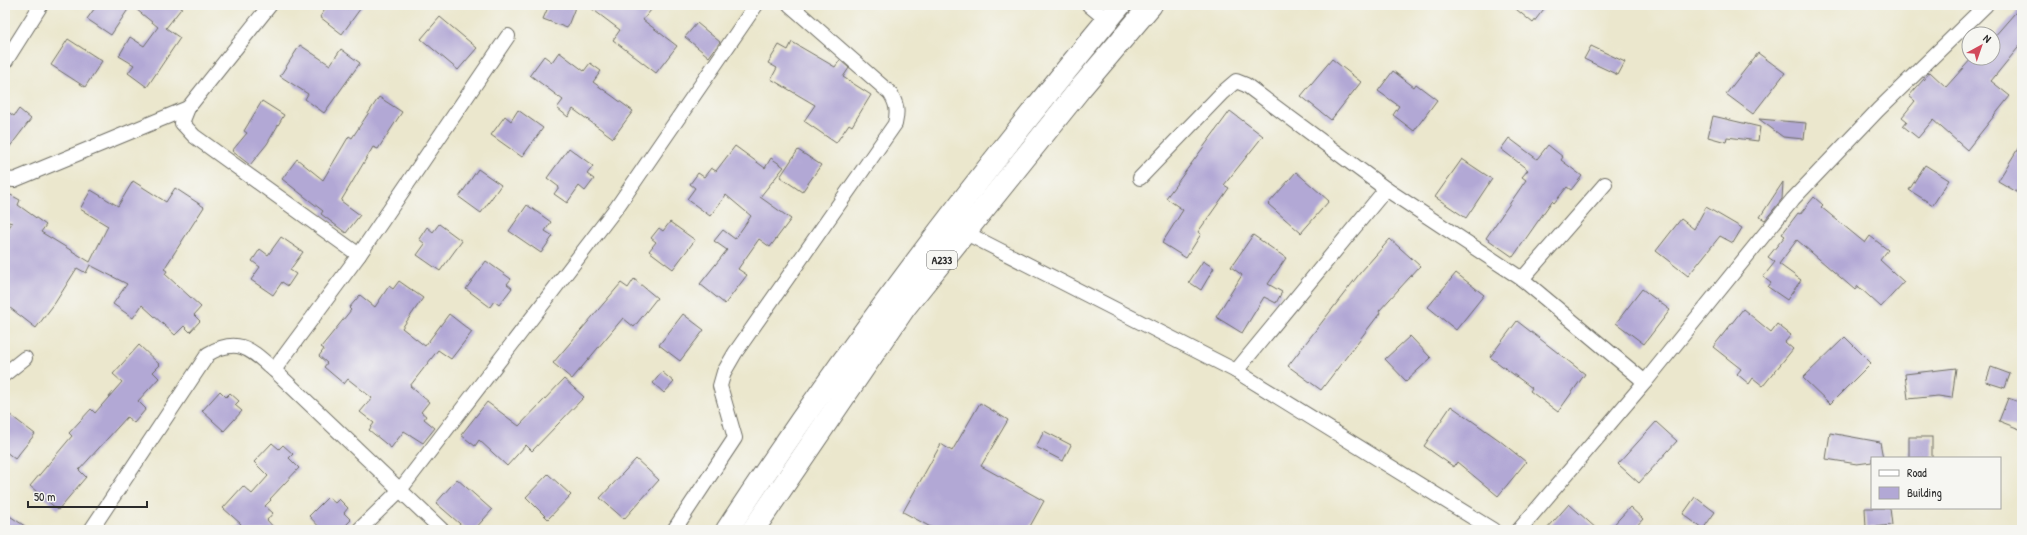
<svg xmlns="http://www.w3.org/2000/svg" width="2027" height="535" viewBox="0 0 2027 535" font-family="'Patrick Hand',sans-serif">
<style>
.building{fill:#b2a8d5}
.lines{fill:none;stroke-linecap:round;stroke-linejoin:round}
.minor-casing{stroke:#6e6d64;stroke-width:16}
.trunk-casing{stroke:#6e6d64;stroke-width:24}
.minor{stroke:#fff;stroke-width:14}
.trunk{stroke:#fff;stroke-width:22}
.labels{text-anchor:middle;stroke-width:4;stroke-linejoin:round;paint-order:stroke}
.shield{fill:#f6f6f2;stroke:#686867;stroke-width:1}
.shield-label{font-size:11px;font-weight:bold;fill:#2b2b2b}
</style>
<rect width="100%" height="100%" fill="#f6f6f2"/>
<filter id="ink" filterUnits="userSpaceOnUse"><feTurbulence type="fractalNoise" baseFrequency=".025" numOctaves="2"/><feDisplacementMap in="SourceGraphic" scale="8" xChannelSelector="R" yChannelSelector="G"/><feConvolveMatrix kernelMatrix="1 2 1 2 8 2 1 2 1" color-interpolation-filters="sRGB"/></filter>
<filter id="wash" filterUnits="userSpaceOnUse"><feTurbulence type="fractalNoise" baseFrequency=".012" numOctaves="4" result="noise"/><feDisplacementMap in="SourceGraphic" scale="16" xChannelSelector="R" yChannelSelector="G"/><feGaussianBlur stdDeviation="0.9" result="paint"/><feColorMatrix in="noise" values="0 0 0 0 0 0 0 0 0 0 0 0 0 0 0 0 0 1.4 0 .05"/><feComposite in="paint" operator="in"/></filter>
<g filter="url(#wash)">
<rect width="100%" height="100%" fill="#ebe7cd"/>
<g id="blocks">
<!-- building -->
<g class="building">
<polygon points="97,5 184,5 166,28 180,38 147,87 128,73 134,65 119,56 130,37 144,46 158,27 131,5 111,35 87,19"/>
<polygon points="328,5 363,5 342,34 320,17"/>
<polygon points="549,5 576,5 567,28 543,19"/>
<polygon points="587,5 655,5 643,20 677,46 656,73 613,40 620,30"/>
<polygon points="1511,5 1547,5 1533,23"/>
<polygon points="2022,5 2022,43 1991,81 2010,96 1967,150 1933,120 1918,138 1903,126 1907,121 1902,117 1915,101 1909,96 1930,72 1946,87 1972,58 1993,58 1993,38"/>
<polygon points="440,17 477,48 458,70 421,39"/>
<polygon points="697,23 720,42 709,57 685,37"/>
<polygon points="68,39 102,61 85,87 51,65"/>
<polygon points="792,42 835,67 840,60 849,68 843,77 871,95 852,126 849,124 836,143 804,121 815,105 771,79 777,68 768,63 779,45 788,50"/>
<polygon points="300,45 330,65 341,49 360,63 324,113 305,99 308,94 280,76"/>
<polygon points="1591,46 1625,62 1618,75 1584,59"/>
<polygon points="559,52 584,71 590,63 601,71 593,82 633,111 613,138 573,109 568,117 557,108 563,100 530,75 544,56 552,62"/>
<polygon points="1758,53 1785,73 1753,114 1726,94"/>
<polygon points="1332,59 1361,82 1331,120 1301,96"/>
<polygon points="1393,71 1414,87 1416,84 1437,100 1414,131 1393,115 1399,106 1378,91"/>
<polygon points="379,97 402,112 378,149 373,147 341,201 360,215 346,233 321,214 323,211 282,179 297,159 323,180 349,136 352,138"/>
<polygon points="262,101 284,115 267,144 250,165 232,151 247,133 244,131"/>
<polygon points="19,109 31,119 5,153 5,110 14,116"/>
<polygon points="518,110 543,128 522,157 491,135 505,116 511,121"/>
<polygon points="1230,111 1263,136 1224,185 1229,188 1198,232 1201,234 1186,258 1162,243 1183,210 1166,198"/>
<polygon points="1713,116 1760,127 1758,141 1727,137 1726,142 1708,137"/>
<polygon points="1759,119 1806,123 1804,139 1783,137"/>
<polygon points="1509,138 1537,159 1548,145 1563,157 1561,160 1582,176 1571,190 1567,187 1554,203 1552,201 1513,257 1486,238 1526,180 1522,177 1528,170 1501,149"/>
<polygon points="2022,142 2022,195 1998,181"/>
<polygon points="735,146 765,168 771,158 784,167 760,197 791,219 770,247 759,239 738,269 747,275 725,304 700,284 727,250 714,241 723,230 735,239 751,216 726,195 710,216 687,199 695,188 690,184 698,173 704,177 711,168 716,171"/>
<polygon points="569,148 593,166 587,174 594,179 585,191 579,186 567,203 554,194 559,187 547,178"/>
<polygon points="798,150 821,165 802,192 780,177"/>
<polygon points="1462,159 1492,179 1466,218 1435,197"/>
<polygon points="1925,165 1949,180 1933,205 1909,190"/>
<polygon points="478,169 501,185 481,213 459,197"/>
<polygon points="1296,172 1329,201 1301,233 1268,204"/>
<polygon points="133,181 166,202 175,188 204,207 164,269 167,271 165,274 201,307 194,315 200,321 190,332 184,326 175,335 142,305 133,318 113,304 127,284 90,265 86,273 77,268 55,303 36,328 5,304 5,233 12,223 9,222 5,229 5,192 20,200 18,205 46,225 41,232 90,262 108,226 80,209 91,190 118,206"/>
<polygon points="1783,182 1782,199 1765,220 1760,217"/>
<polygon points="1814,197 1823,205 1821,207 1865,243 1870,236 1888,250 1880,260 1904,282 1881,307 1858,286 1855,290 1797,240 1779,264 1801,280 1787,300 1768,287 1771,283 1763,277 1775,262 1768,257 1785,236 1782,234 1798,213 1800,214"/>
<polygon points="527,205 551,222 545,231 553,236 541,253 509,231"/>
<polygon points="1706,207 1742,228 1733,243 1720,236 1688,276 1656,251 1681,219 1694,229"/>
<polygon points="670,222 695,240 673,269 649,251 656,242 651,238 659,228 663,231"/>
<polygon points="439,224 462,241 440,271 417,255 425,244 419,239 427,227 433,232"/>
<polygon points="1253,235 1286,258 1268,284 1282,292 1276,303 1264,297 1242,333 1216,317 1242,275 1231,267"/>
<polygon points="281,237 303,252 290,270 296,274 288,286 282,282 273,295 251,280 260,267 252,261 260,249 268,255"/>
<polygon points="1390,239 1420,266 1379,311 1380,313 1321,390 1288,366 1360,273"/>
<polygon points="486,261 511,279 507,284 512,288 499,305 494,301 490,307 466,289"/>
<polygon points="1203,261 1214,268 1201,290 1189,282"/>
<polygon points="1456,273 1484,295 1456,330 1428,307"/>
<polygon points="634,279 657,298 634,327 623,318 572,379 553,363 621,283 628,288"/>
<polygon points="399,281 423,298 402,328 425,346 449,314 472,332 451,359 438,350 410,386 429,402 421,412 426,416 424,419 435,428 423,443 404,431 391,448 369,430 374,423 360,412 372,398 348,379 344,384 324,367 327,363 319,356 324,349 321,347 351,310 349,308 360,295 375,307 389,286 393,289"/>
<polygon points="1642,289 1670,310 1644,344 1616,323"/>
<polygon points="1743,309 1771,332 1777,324 1791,335 1785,342 1793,349 1763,386 1753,378 1749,384 1737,374 1741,369 1713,347"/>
<polygon points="683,314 704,330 680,361 659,345"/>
<polygon points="1517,321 1585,374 1558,412 1530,391 1532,388 1490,357"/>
<polygon points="1410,336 1431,358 1406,381 1385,359"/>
<polygon points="1845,337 1871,363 1830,404 1803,378"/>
<polygon points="139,345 160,365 153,372 159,378 138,401 146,409 134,423 127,417 79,470 86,477 58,510 30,486 72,436 69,433 91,409 95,413 122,382 113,374"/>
<polygon points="1991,367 2010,374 2005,388 1986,382"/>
<polygon points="1956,368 1952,398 1938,396 1908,399 1905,374"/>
<polygon points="662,372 674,382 664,393 653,383"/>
<polygon points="564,379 584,397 532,451 526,445 507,466 479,440 475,446 461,435 487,402 519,426"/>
<polygon points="220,391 226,397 230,393 239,401 235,405 242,411 224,431 202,411"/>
<polygon points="2008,398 2022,403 2022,430 1999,421"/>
<polygon points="980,403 1008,420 981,466 1044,501 1028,530 936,530 903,512 941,444 952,451"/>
<polygon points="1451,406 1499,440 1526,462 1498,496 1457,462 1454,467 1424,446"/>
<polygon points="5,411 35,434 15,459 5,451"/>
<polygon points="1656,422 1677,441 1639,483 1618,464"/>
<polygon points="1044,431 1071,445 1063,461 1036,447"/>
<polygon points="1830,433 1880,442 1883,458 1872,458 1872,462 1857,464 1826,459"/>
<rect x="1909" y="437" width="23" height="21"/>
<polygon points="272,443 279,449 283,445 293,454 289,458 299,468 270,499 271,500 265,506 273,513 267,520 276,530 235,530 241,524 223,508 243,486 252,494 268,476 254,462"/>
<polygon points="636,459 659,480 624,519 600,498"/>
<polygon points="548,474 571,495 548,519 526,497"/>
<polygon points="457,479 492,510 474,530 467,530 436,503"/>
<polygon points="328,497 335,503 339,499 348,508 344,513 351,520 341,530 322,530 309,516"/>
<polygon points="1695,497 1715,512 1703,529 1683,514"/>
<polygon points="1569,504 1598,530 1546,530"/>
<polygon points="1630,507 1643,519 1633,530 1609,530"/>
<polygon points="1865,508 1890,508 1892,525 1866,528"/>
<polygon points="5,513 31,530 5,530"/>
</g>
</g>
</g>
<g filter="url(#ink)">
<use href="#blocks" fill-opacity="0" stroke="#6e6d64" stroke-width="1"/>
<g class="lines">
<defs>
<g id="minor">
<polyline points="270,5 188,108 182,123 194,136 359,255"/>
<polyline points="1089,5 1107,20"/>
<polyline points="5,62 41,5"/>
<polyline points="1140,178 1222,93 1236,81 1246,85 1386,189 1522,279 1645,382"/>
<polyline points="5,179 14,180 188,108"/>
<polyline points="964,232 1236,371 1493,530"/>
<polyline points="1522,279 1605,184"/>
<polyline points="274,370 359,255 508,36"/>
<polyline points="1236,371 1386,189"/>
<polyline points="5,374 25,358"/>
<path d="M91 530 208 354C239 336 251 350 274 370L442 530"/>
<polyline points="359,530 400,490 617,207 756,5"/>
<path d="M674 530 735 438 720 386 724 372 735 353 895 124C898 111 897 104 890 93L790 5"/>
<polyline points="1519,530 1645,382 1793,199 1878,110 1986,5"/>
</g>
<g id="trunk">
<path d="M727 530C847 347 980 173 1120 5"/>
<polyline points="753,530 905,307 1079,90 1151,5"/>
</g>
</defs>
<!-- minor casing -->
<use href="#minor" class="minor-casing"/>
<!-- trunk casing -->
<use href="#trunk" class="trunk-casing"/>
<!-- minor -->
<use href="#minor" class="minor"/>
<!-- trunk -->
<use href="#trunk" class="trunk"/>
</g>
</g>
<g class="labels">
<!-- shield labels -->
<rect class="shield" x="927" y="251" width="30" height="18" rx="3"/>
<g class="shield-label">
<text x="942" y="264">A233</text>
</g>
</g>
<!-- margin -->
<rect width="2027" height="535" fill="none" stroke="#f6f6f2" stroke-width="20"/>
<!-- legend -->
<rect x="1871" y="457" width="130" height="52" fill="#f6f6f2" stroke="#a5a5a2"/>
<rect x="1879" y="470" width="20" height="6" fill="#ffffff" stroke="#a5a5a2"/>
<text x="1907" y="477" font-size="12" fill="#2b2b2b">Road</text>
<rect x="1879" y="487" width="20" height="12" fill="#b2a8d5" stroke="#a5a5a2"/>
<text x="1907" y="497" font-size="12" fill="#2b2b2b">Building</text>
<!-- north arrow -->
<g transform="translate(1981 46) rotate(40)"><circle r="19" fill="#f6f6f2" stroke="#a5a5a2"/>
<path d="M0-3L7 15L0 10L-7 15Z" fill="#d1495b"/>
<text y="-6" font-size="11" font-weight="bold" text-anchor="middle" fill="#2b2b2b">N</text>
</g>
<!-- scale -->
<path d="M28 501v6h119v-6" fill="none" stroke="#2b2b2b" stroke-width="2"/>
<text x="34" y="501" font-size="12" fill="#2b2b2b" stroke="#f6f6f2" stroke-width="3" paint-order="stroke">50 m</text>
</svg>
